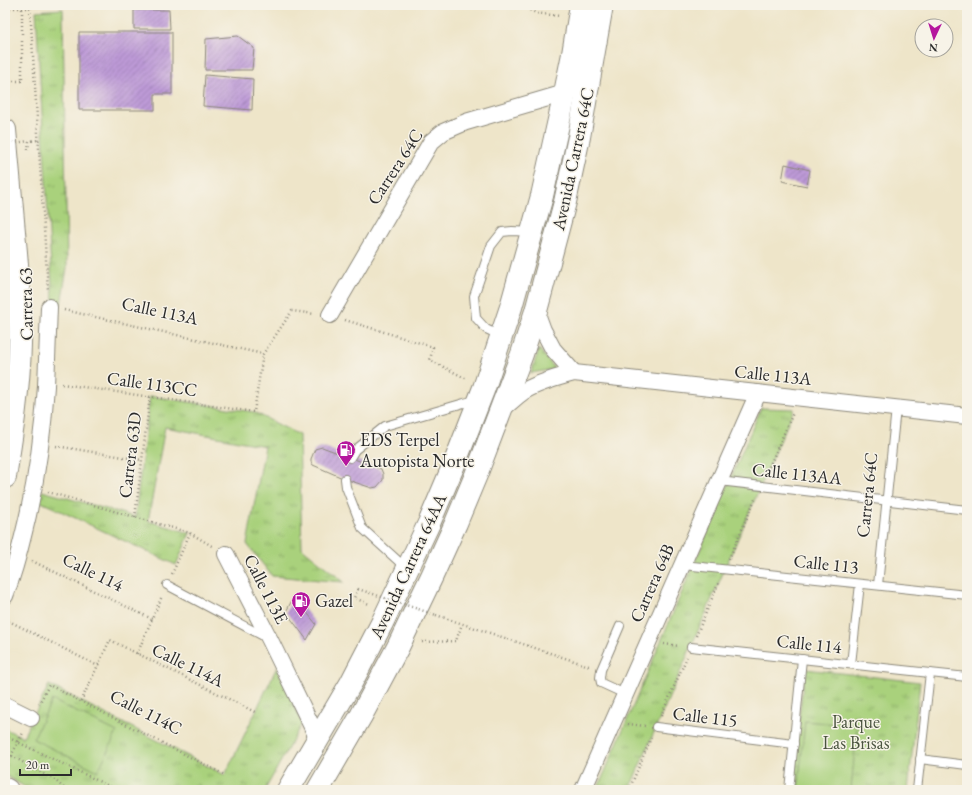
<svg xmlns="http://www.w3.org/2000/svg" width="972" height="795" viewBox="0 0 972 795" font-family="'EB Garamond',serif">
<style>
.grass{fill:url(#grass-tufts);stroke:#6a7e54}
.pitch{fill:#a9d17c;stroke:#6a7e54}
.building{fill:url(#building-hatch)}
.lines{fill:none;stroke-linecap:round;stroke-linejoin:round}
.lane-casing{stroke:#8c887a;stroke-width:10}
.street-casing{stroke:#8c887a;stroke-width:18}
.primary-casing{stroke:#8c887a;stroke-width:24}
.highway-casing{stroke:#8c887a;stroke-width:24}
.path{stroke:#8c887a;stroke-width:2.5;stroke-dasharray:1 3;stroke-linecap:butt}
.lane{stroke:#fff;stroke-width:8}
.street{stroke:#fff;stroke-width:16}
.primary{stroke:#fff;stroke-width:22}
.highway{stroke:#fff;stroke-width:22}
.path-bridge{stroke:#8c887a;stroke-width:2.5;stroke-dasharray:1 3;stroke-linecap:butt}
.labels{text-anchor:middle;stroke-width:3;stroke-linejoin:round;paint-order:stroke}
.street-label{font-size:18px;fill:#2b2b2b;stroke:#f7f3e8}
.poi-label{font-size:18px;fill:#2b2b2b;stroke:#f7f3e8;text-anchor:start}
.park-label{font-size:18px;fill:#4a543f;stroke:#f7f3e8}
</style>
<defs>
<pattern id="grass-tufts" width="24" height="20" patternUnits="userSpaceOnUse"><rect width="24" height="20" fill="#a9d17c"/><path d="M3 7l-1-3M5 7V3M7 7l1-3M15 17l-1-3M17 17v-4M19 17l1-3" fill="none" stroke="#8aaa66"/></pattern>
<pattern id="building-hatch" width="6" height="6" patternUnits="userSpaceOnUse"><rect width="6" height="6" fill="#bd9ad7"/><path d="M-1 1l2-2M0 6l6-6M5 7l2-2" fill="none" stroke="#9a7eaf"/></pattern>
</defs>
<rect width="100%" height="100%" fill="#f7f3e8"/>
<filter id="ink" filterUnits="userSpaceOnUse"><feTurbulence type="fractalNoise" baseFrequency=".025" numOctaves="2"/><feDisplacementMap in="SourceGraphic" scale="8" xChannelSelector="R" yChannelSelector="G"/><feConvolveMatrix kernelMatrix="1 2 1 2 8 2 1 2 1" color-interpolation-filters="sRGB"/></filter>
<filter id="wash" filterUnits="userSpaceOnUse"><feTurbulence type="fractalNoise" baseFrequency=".012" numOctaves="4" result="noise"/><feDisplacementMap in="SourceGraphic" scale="16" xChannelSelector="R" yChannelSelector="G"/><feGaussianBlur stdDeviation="0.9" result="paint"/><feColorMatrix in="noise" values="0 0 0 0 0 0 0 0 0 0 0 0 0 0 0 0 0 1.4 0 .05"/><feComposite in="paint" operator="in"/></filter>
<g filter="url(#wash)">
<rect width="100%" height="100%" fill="#eee5c9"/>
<!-- grass -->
<g class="grass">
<polygon points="63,9 67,268 61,304 53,302 36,11"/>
<polygon points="5,219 7,253 9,362 5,409"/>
<polygon points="539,349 555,369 531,373"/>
<polygon points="150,396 254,412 299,435 302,548 344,582 272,576 247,544 265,446 165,427 148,521 190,533 176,565 39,501 42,491 135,517"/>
<polygon points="761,408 794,409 629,790 597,790"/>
<polygon points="277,667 302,723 265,790 30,790 5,775 5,729 23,737 49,685 225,775"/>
<polygon points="805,669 920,682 908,790 790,790"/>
</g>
<!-- pitch -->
<g class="pitch">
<polygon points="52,700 117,732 98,771 33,739"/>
<polygon points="805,721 857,726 851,790 798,790"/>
</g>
<g id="blocks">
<!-- building -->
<g class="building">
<polygon points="134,10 169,10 170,29 134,29"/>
<polygon points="79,32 172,32 172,94 155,94 155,110 79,110"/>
<polygon points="238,36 254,48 252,70 205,70 206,39"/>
<polygon points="205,75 253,79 252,110 203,106"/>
<polygon points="785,164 810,170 807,186 782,181"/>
<polygon points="322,447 381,469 383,474 383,480 377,487 372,488 345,479 313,465 311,462 311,459 315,449"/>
<polygon points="294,596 316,624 307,640 286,612"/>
</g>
</g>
</g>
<g filter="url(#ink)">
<use href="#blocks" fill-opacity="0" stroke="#8c887a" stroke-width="1"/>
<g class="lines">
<defs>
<g id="lane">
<polyline points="501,336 486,329 476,318 474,296 491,246 502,232 512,231 531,232"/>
<polyline points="350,458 355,450 385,426 464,403 476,400"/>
<polyline points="345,479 346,487 362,528 406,568"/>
<polyline points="719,481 967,510"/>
<polyline points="683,565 967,595"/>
<polyline points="167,585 267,638"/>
<polyline points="878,585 896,408"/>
<polyline points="620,626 601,670 600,678 601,683 625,694"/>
<polyline points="691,647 967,677"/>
<polyline points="851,664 860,584"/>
<polyline points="656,727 794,744"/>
<polyline points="920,759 967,765"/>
<polyline points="789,790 802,659"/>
<polyline points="917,790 930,673"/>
</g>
<g id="street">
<polyline points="536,311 543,330 553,349 574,373"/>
<polyline points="330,315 431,142 443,132 466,122 565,93"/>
<path d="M501 410C509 404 516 397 523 392 536 383 559 377 574 373L967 416"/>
<polyline points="226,554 270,640 318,739"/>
<path d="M5 596C13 575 19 553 24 532 36 484 43 435 46 386 47 360 48 333 49 307"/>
<polyline points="5,705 31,718"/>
<polyline points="583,790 758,393"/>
</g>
<g id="primary">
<polyline points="288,790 351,683 382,623 430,521 455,462 484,388 511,307 542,196 565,93 573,54 581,5"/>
<polyline points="318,790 361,716 398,647 432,576 456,523 476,475 522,354 536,311 565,202 579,137 602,5"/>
</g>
<g id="highway">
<path d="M5 130C8 164 11 198 14 232 18 270 21 307 20 344 19 389 12 433 5 477"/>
<polyline points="5,789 7,790"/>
</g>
</defs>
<!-- lane casing -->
<use href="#lane" class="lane-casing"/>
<!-- street casing -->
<use href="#street" class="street-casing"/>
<!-- primary casing -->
<use href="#primary" class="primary-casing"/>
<!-- highway casing -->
<use href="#highway" class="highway-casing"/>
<!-- path -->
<g class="path">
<polyline points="55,5 56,6 71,5"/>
<polyline points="519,5 536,13 560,16"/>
<polyline points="6,8 30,8 48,291"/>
<polyline points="13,81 22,81 22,8"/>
<polyline points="28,150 29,141 38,140"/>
<polyline points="64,310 263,354"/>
<polyline points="345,320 433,347 430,360 467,379"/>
<polyline points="62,384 254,412 263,354 292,311 315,314"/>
<polyline points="56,446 142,460"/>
<polyline points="766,474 793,413"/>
<polyline points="48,492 190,533 212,546"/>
<polyline points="135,517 150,396"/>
<polyline points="729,559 756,497"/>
<polyline points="32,561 152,619"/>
<polyline points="172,574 190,533"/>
<polyline points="358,589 354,598 369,604"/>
<polyline points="436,615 589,666"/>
<polyline points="5,619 98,666"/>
<polyline points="696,636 719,582"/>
<polyline points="422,642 456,641 462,624"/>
<polyline points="664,644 679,646"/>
<polyline points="137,654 162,596"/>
<polyline points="81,701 110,640 255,712"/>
<polyline points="39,704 49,685 225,775"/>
<polyline points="661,716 687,657"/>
<polyline points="628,724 645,726"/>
<polyline points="5,736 117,790"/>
<polyline points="5,752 56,781 66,790"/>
<polyline points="11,756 23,733"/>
<polyline points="629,790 651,738"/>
</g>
<!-- lane -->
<use href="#lane" class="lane"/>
<!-- street -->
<use href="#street" class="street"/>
<!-- primary -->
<use href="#primary" class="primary"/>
<!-- highway -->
<use href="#highway" class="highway"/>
<!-- path-bridge -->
<g class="path-bridge">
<polyline points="5,144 29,141"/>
<polyline points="358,589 436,615"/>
</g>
</g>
</g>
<!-- icons -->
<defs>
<symbol id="fuel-pin" viewBox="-11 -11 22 30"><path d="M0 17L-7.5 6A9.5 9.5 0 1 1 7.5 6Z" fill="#b5179e" stroke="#f7f3e8"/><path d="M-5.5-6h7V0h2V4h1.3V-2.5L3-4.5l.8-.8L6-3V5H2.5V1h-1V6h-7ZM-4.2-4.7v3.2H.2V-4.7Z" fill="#fff"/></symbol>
</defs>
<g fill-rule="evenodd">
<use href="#fuel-pin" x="335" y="439" width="22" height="30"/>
<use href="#fuel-pin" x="290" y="590" width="22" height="30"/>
</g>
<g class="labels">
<!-- street labels -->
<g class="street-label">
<text transform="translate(573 159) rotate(-78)" y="6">Avenida Carrera 64C</text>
<text transform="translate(395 167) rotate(-57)" y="6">Carrera 64C</text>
<text transform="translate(26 304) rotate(-91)" y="6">Carrera 63</text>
<text transform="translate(160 311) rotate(12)" y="6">Calle 113A</text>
<text transform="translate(773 375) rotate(6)" y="6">Calle 113A</text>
<text transform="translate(152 384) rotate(8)" y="6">Calle 113CC</text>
<text transform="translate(130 455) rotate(-83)" y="6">Carrera 63D</text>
<text transform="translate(797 474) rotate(6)" y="6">Calle 113AA</text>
<text transform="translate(867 495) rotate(-84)" y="6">Carrera 64C</text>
<text transform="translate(826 564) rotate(6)" y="6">Calle 113</text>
<text transform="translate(408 566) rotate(-65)" y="6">Avenida Carrera 64AA</text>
<text transform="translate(93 572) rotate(26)" y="6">Calle 114</text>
<text transform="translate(652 583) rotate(-66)" y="6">Carrera 64B</text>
<text transform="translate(266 589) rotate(63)" y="6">Calle 113E</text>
<text transform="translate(809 644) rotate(6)" y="6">Calle 114</text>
<text transform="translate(188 665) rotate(26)" y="6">Calle 114A</text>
<text transform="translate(146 712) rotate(27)" y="6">Calle 114C</text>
<text transform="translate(705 717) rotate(7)" y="6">Calle 115</text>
</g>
<!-- poi labels -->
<g class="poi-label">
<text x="360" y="446">EDS Terpel<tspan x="360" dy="21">Autopista Norte</tspan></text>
<text x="315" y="607">Gazel</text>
</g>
<!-- park labels -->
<g class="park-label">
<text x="856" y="728">Parque<tspan x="856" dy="21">Las Brisas</tspan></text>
</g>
</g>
<!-- margin -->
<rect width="972" height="795" fill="none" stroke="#f7f3e8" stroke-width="20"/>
<!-- north arrow -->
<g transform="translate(934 38) rotate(184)"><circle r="19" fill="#f7f3e8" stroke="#a5a39c"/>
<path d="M0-3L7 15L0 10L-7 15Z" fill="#b5179e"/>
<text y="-6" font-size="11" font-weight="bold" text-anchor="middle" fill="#2b2b2b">N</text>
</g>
<!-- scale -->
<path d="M20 769v6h51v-6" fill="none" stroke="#2b2b2b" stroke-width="2"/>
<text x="26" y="769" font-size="12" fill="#2b2b2b" stroke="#f7f3e8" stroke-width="3" paint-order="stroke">20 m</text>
</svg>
